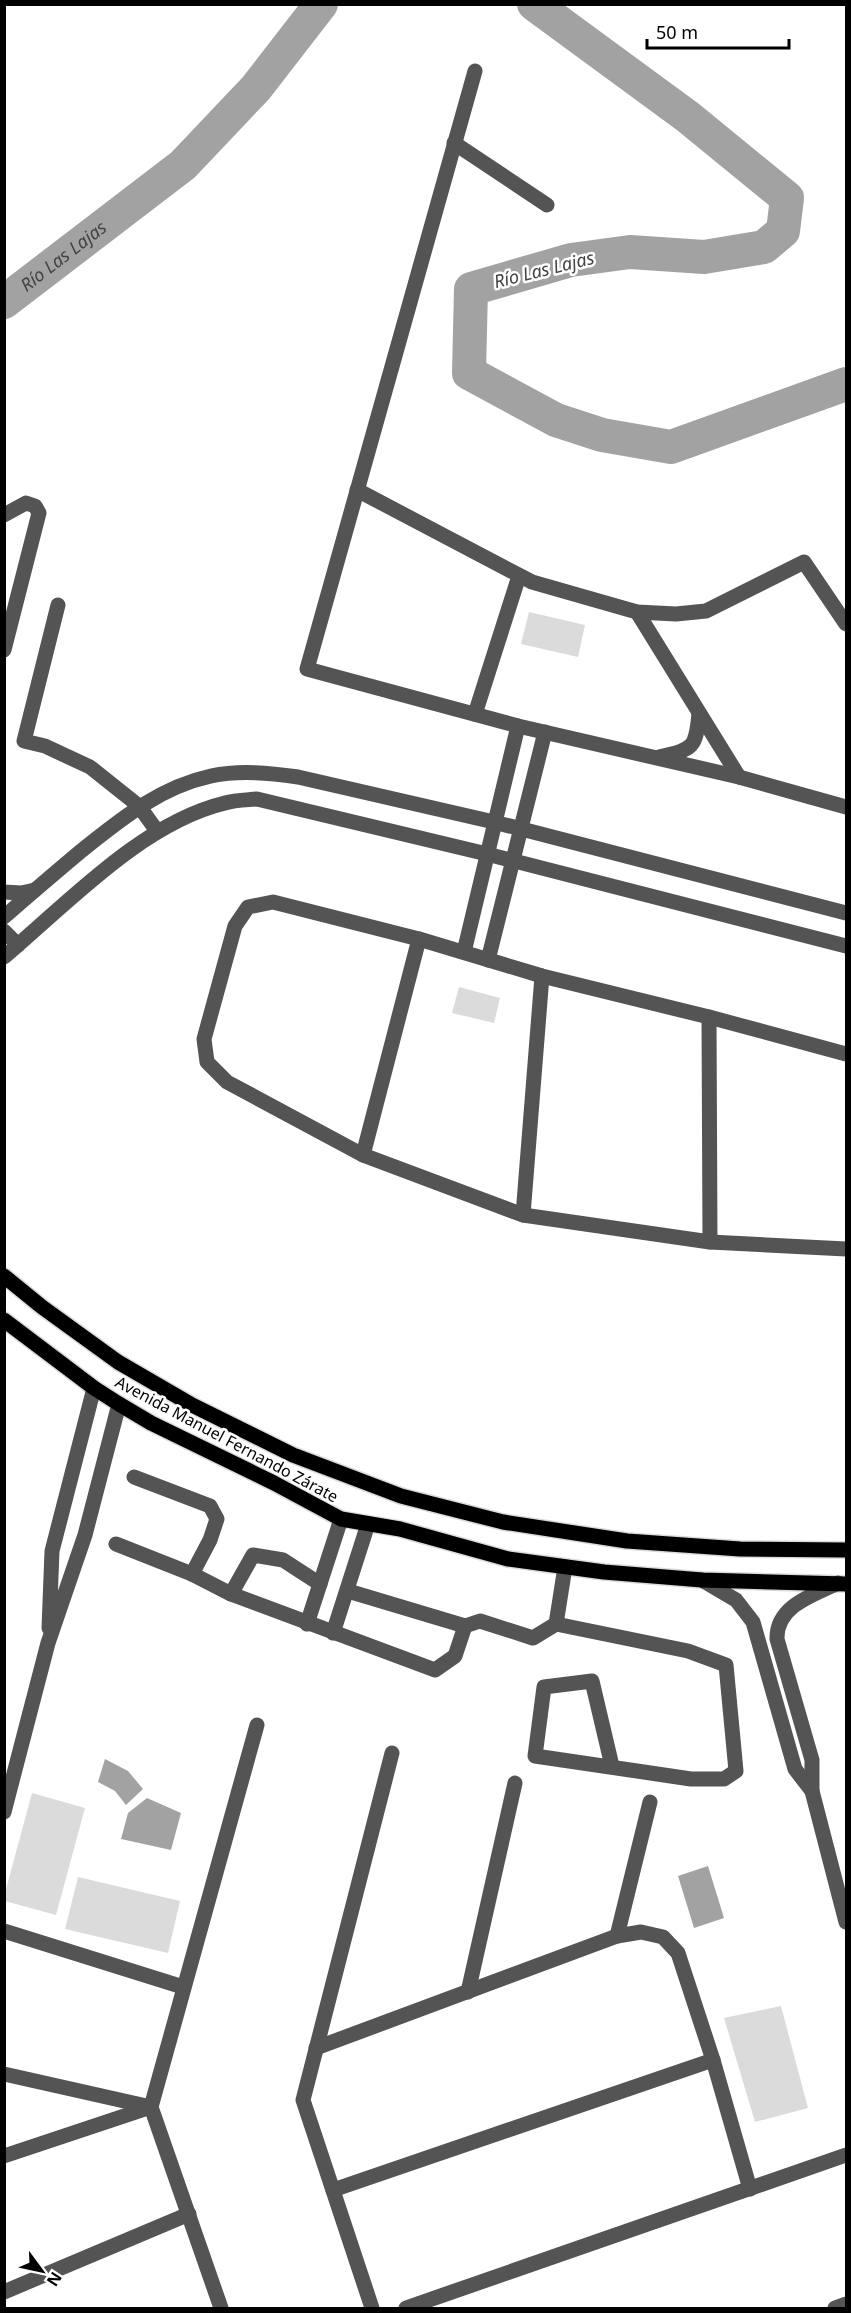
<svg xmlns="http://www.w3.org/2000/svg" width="851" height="2313" viewBox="0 0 851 2313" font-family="'Noto Sans',sans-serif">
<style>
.green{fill:#dbdbdb}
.water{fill:#a2a2a2}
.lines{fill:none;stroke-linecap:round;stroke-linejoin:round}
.river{stroke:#a2a2a2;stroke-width:34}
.major-casing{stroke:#dbdbdb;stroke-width:18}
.minor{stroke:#545454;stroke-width:15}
.major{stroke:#000;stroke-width:15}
.labels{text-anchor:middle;stroke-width:5;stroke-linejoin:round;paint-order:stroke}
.street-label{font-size:16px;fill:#000;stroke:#fff}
.water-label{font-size:18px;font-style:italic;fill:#434343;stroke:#fff}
</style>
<rect width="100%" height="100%" fill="#fff"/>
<!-- green -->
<g class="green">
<polygon points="529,612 585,625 578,657 521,644"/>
<polygon points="459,987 500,998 494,1023 452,1013"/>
<polygon points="32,1793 85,1808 56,1915 5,1901 5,1893"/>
<polygon points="78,1877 180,1901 168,1953 65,1929"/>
<polygon points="781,2006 808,2108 755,2122 724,2018"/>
</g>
<!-- water -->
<g class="water">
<polygon points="105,1759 128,1771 143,1789 126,1805 115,1791 98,1782"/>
<polygon points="147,1798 181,1813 171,1850 121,1839 128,1813"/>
<polygon points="708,1866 724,1918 694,1928 678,1876"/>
</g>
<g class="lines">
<!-- river -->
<g class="river">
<polyline points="534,4 688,117 787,198 783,231 764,247 704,257 630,252 571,260 471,289 469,373 556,420 602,435 671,447 846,384"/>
<path id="s1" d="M4 302 183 165 256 88 321 4"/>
</g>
<defs>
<g id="major">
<polyline points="4,1276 42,1307 118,1362 192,1405 293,1455 401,1496 503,1522 627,1541 740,1549 846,1550"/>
<polyline points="4,1320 94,1388 119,1404 151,1423 274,1483 341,1519 400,1529 508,1559 604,1572 702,1580 846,1584"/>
</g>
</defs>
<!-- major casing -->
<use href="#major" class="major-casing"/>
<!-- minor -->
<g class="minor">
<polyline points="475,71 307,669 518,726 739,777 846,807"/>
<polyline points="454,143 547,205"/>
<polyline points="357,490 532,582 637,612 676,614 706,611 804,562 846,624"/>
<polyline points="4,515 26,503 35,506 39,513 4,650"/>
<polyline points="58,605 24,741 45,746 90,767 139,806 157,831"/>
<polyline points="637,612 739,777"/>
<polyline points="475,714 519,576"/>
<path d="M659 757C693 749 696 749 699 713"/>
<polyline points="4,892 21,893 35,890"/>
<path d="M4 917C30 894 55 873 81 851 121 819 160 787 211 776 240 770 270 773 298 777L494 822 846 913"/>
<polyline points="4,931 18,945"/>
<polyline points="464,952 518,726"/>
<path d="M4 957C68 903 142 823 225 803 235 800 246 800 257 799L487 854 846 946"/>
<polyline points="488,960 545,732"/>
<polyline points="709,1017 710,1242"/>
<polyline points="846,1054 709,1017 542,976 419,939 273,902 248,907 235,926 204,1039 207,1062 227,1082 363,1155 523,1215 710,1242 846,1249"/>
<polyline points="363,1155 419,939"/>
<polyline points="523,1215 542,976"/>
<polyline points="134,1477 210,1506 217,1519 210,1540 192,1574"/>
<polyline points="116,1544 192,1574 231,1594 435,1670 455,1656 465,1626 480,1621 533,1638 556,1624 565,1567"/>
<polyline points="702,1580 736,1600 753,1622 795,1769 812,1791"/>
<path d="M838 1583C813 1595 776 1606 777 1639L812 1760V1791L846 1922"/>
<polyline points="348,1591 465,1626"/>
<polyline points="231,1594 253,1555 283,1560 320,1584"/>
<polyline points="307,1624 341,1519"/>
<polyline points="556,1624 688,1651 726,1665 736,1771 724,1779 691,1779 535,1756 544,1687 592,1681 612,1766"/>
<polyline points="49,1628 52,1551 94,1388"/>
<polyline points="333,1633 368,1524"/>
<polyline points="4,1812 48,1643 85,1535 119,1404"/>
<polyline points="4,1931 183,1987"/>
<polyline points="617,1936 650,1802"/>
<polyline points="468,1992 515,1783"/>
<polyline points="316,2048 617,1936 641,1932 663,1937 678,1953 713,2060 750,2189"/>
<polyline points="4,2074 151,2107"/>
<polyline points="4,2156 151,2107"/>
<polyline points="333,2190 713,2060"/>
<polyline points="4,2292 189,2214"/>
<polyline points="221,2308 151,2107 257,1725"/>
<polyline points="372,2308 303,2100 392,1753"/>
<polyline points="406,2308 846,2155"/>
<polyline points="835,2308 846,2304"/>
</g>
<!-- major -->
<use href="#major" class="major"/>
</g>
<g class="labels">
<!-- street labels -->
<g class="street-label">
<text transform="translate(227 1439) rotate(28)" y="6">Avenida Manuel Fernando Zárate</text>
</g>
<!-- water labels -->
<g class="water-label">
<text dy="6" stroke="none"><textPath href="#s1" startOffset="75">Río Las Lajas</textPath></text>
<text transform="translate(544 270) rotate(-14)" y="6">Río Las Lajas</text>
</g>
</g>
<!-- border -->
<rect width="851" height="2313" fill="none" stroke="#000000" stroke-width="12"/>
<!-- north arrow -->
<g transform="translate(42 2271) rotate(123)" stroke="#ffffff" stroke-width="4.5" paint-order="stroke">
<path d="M0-4.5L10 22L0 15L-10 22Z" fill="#000000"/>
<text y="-9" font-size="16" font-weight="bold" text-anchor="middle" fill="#000000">N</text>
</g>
<!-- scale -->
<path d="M647 39v9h142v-9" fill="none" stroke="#000000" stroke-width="3"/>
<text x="656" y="39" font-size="18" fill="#000000" stroke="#ffffff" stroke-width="4.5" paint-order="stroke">50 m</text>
</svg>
